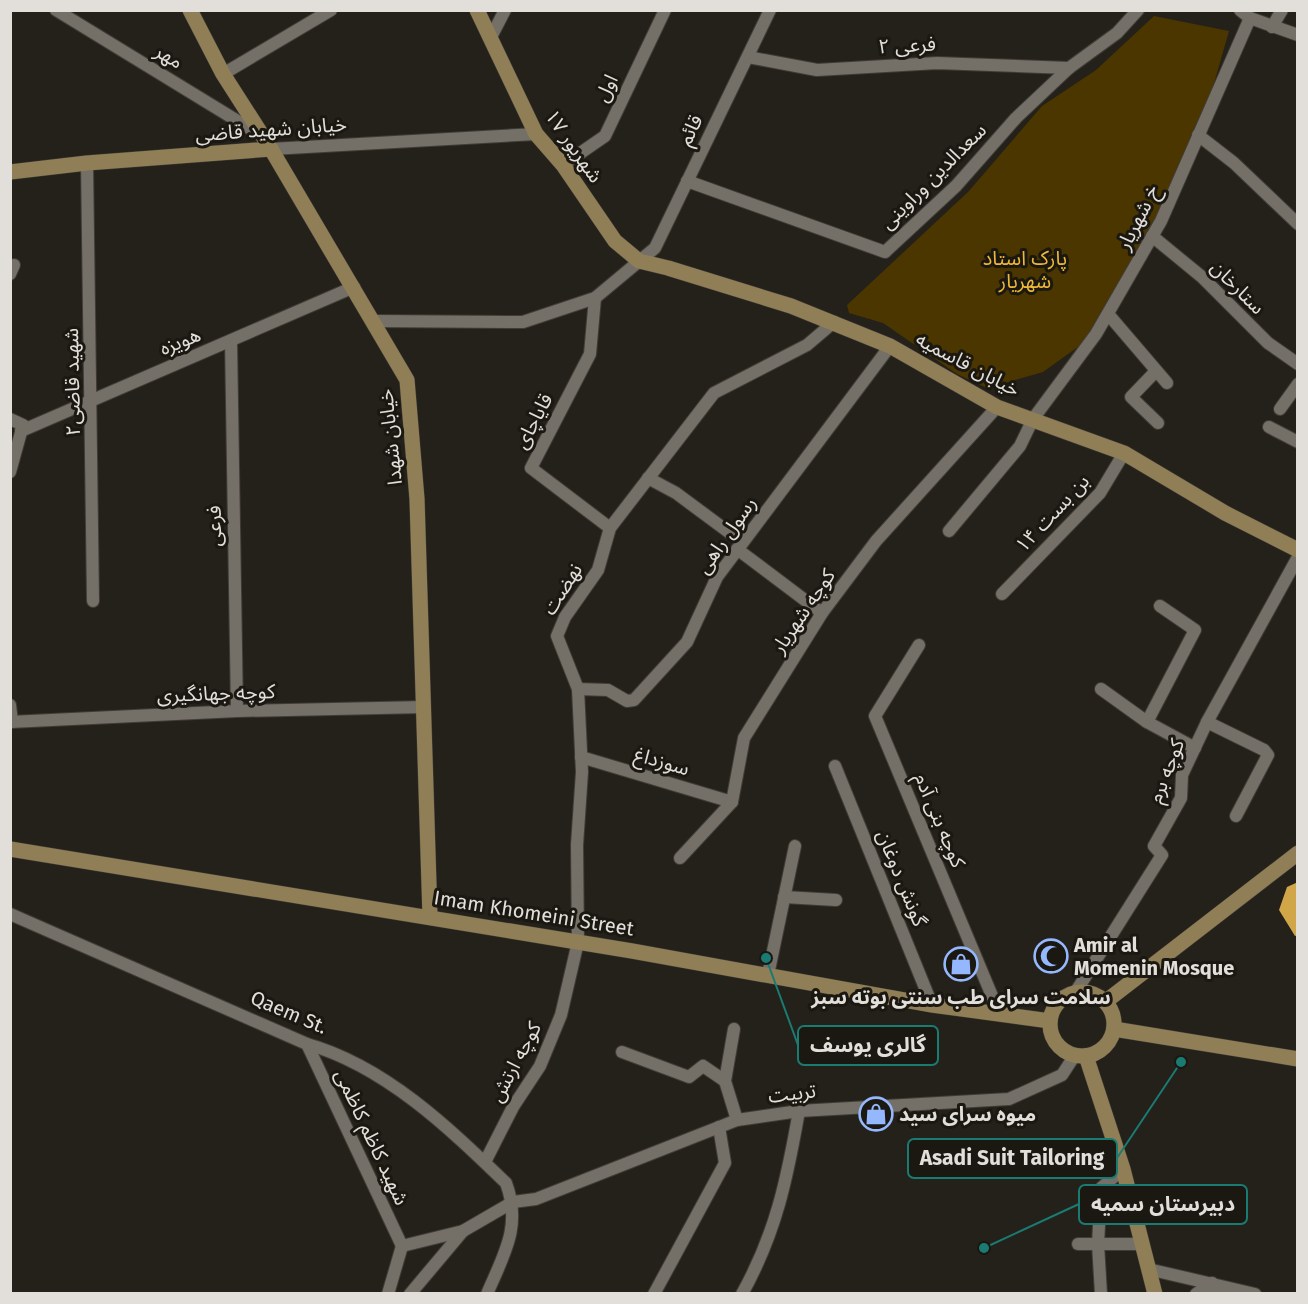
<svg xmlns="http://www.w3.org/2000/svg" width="1308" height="1304" viewBox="0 0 1308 1304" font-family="'Fira Sans','Noto Sans Arabic',sans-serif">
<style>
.green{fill:#4b3600}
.building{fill:#d1a649}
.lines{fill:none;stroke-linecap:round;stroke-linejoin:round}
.street-casing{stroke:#403d38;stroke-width:14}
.secondary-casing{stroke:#403d38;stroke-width:16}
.street{stroke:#747068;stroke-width:12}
.secondary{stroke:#907f56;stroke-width:15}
.labels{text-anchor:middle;stroke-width:6;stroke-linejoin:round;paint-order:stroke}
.street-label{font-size:20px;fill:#e2dfdb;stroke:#1b1711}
.park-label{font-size:20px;fill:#efb835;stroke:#1b1711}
.poi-label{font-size:20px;font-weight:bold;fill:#e2dfdb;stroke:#1b1711;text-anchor:start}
.leader{fill:none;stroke:#1a7b73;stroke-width:2}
.callout-dot{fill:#1a7b73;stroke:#1b1711;stroke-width:2}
.callout{fill:#1b1711;stroke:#1a7b73;stroke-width:2}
.callout-label{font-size:21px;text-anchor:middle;font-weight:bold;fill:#e2dfdb}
</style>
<rect width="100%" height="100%" fill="#24211a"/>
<!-- green -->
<polygon class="green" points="1154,16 1229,31 1203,122 1161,221 1096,334 1043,372 987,388 957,374 883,323 849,313 847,305 968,192 1042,106 1096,70"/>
<!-- building -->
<polygon class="building" points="1298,882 1298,935 1295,936 1279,910 1287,887"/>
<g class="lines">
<defs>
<g id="street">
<polyline points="56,10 262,136"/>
<polyline points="1240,10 1250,18 1298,35"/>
<polyline points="1272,27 1282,10"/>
<polyline points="491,37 505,10"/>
<polyline points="748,57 817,70 937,63 1069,68"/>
<polyline points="223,74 331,10"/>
<polyline points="1198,135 1234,163 1298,224"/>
<polyline points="271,149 536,134"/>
<polyline points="87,163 93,601"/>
<polyline points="563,165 605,136 665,10"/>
<polyline points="687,181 885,252 956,186 1016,118 1069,68 1117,33 1138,10"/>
<polyline points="1152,236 1202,277 1268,343 1298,364"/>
<polyline points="10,274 14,265"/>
<polyline points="595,298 590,354 531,468 610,528"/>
<polyline points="1108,314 1167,383"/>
<polyline points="373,321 523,322 595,298 655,248 770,10"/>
<polyline points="231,341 237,711"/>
<polyline points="1156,371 1131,397 1158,423"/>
<polyline points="1280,409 1298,384"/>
<polyline points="10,419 23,425 10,472"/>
<polyline points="1269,427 1298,442"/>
<polyline points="21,431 354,287"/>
<polyline points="648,478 676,493 742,542"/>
<polyline points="949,531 1020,446 1033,419 1096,334 1161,221 1250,18"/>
<polyline points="737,549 822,613"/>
<polyline points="1002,594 1100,493 1124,453"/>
<polyline points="919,645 875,716 1000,1015"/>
<polyline points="578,689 608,690 627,701 634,700 687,642 717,577 890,346"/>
<polyline points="1101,689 1147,722 1195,748"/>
<polyline points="10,705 12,722"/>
<polyline points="10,722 237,711 424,707"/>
<polyline points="1147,722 1195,630 1160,606"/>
<polyline points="1207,722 1264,750 1268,755 1236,816"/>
<polyline points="581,757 732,802"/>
<polyline points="835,766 932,1005"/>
<polyline points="680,858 732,802 744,738 822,613 876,541 997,407"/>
<polyline points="784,897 836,900"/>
<path d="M10 914 307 1044C385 1066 449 1128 506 1183 522 1226 504 1254 487 1294"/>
<polyline points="768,975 795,846"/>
<polyline points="1075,993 1162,855 1154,846 1181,798 1182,775 1207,722 1298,557"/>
<polyline points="734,1029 725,1081 737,1120"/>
<polyline points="307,1044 402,1246"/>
<polyline points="622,1052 689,1077 703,1066 725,1081"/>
<polyline points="485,1162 513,1107 540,1066 561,1015 578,942 577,845 582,772 578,689 557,636 565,617 598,570 610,528 714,393 807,345 834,322"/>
<polyline points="1078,1244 1140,1244"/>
<polyline points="402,1246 463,1231 513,1202 536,1199 737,1120 799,1111 1009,1099 1062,1075 1075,1055"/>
<polyline points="1148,1269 1255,1294"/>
<polyline points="388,1294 402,1246"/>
<polyline points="410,1294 463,1231"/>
<polyline points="654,1294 725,1163 719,1127"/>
<path d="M742 1294C776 1233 787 1179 799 1111"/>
<polyline points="1101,1294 1098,1244 1101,1188 1123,1169"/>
<polyline points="1196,1294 1212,1283 1217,1294"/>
</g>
<g id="secondary">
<polyline points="190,10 223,74 271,149 407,380 417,499 430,917"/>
<polyline points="477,10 536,134 563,165 615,241 639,261 668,268 791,306 890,346 997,407 1124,453 1225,513 1298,550"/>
<polyline points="10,172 87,163 271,149"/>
<polyline points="10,849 632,951 932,1005 1050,1021"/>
<circle cx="1082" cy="1024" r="32"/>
<polyline points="1105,1002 1298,853"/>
<polyline points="1114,1029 1298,1059"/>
<polyline points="1086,1056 1123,1169 1155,1294"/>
</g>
</defs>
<!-- street casing -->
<use href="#street" class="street-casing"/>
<!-- secondary casing -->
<use href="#secondary" class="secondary-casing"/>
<!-- street -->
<use href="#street" class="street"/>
<!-- secondary -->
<use href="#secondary" class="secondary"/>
</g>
<!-- icons -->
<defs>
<symbol id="mosque-ring" viewBox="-11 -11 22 22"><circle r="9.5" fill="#1b1711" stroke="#94b7fd" stroke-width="1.5"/><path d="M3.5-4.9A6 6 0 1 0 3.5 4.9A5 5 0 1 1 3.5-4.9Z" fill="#94b7fd"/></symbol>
<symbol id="shop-ring" viewBox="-11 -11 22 22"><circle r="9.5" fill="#1b1711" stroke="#94b7fd" stroke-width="1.5"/><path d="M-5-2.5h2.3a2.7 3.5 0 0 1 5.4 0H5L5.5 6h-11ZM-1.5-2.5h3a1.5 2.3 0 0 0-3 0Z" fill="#94b7fd"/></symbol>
</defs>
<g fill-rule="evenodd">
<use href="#mosque-ring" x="1032" y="937" width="38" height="38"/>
<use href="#shop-ring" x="942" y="945" width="38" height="38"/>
<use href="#shop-ring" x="857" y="1095" width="38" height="38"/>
</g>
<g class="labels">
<!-- street labels -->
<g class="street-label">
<text transform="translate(907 45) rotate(-3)" y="7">فرعی ۲</text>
<text transform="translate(169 56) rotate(31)" y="7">مهر</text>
<text transform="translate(606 88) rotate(-64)" y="7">اول</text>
<text transform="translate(271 129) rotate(-4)" y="7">خیابان شهید قاضی</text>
<text transform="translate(690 130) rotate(-64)" y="7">قائم</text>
<text transform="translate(574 146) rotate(55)" y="7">۱۷ شهریور</text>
<text transform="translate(933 176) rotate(-45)" y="7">سعدالدین وراوینی</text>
<text transform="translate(1138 217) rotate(-63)" y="7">خ شهریار</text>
<text transform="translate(1238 287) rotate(45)" y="7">ستارخان</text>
<text transform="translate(180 341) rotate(-22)" y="7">هویزه</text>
<text transform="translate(968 364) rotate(28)" y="7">خیابان قاسمیه</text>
<text transform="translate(72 382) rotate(-91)" y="7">شهید قاضی۲</text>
<text transform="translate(533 421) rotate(-62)" y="7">قایاچای</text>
<text transform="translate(390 437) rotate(-96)" y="7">خیابان شهدا</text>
<text transform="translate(1052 513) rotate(-47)" y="7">بن بست ۱۴</text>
<text transform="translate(214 526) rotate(-91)" y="7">فرعی</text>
<text transform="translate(726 535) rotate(-55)" y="7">رسول راهی</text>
<text transform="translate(562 589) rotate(-58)" y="7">نهضت</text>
<text transform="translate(803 611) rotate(-56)" y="7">کوچه شهریار</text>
<text transform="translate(216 693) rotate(-2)" y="7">کوچه جهانگیری</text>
<text transform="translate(662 761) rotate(16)" y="7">سوزداغ</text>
<text transform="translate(1166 771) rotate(-69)" y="7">کوچه برم</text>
<text transform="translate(940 820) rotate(67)" y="7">کوچه بنی آدم</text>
<text transform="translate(902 878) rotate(68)" y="7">گونش دوغان</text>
<text transform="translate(534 913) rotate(9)" y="7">Imam Khomeini Street</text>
<text transform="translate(289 1012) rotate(23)" y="7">Qaem St.</text>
<text transform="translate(515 1062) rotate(-62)" y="7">کوچه ارتش</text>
<text transform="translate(792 1093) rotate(-7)" y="7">تربیت</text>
<text transform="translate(372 1137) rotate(65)" y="7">شهید کاظم کاظمی</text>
</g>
<!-- park labels -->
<g class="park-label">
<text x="1025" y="265">پارک استاد<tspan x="1025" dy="23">شهریار</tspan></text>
</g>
<!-- poi labels -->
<g class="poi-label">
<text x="1074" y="952">Amir al<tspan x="1074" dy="23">Momenin Mosque</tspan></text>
<text x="961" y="1004" text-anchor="middle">سلامت سرای طب سنتی بوته سبز</text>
<text x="899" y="1121">میوه سرای سید</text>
</g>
</g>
<!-- callouts -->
<path class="leader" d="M766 958L798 1045M1181 1062L1117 1158M984 1248L1079 1204"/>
<g class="callout-dot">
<circle cx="766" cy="958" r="6"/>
<circle cx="1181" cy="1062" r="6"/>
<circle cx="984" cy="1248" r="6"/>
</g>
<g class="callout">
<rect x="798" y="1026" width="140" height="39" rx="6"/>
<rect x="908" y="1139" width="209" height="39" rx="6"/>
<rect x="1079" y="1185" width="168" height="39" rx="6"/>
</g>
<g class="callout-label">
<text x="868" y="1052">گالری یوسف</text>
<text x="1012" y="1165">Asadi Suit Tailoring</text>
<text x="1163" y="1211">دبیرستان سمیه</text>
</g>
<!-- border -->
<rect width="1308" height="1304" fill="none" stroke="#e2dfdb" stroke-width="24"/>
</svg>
